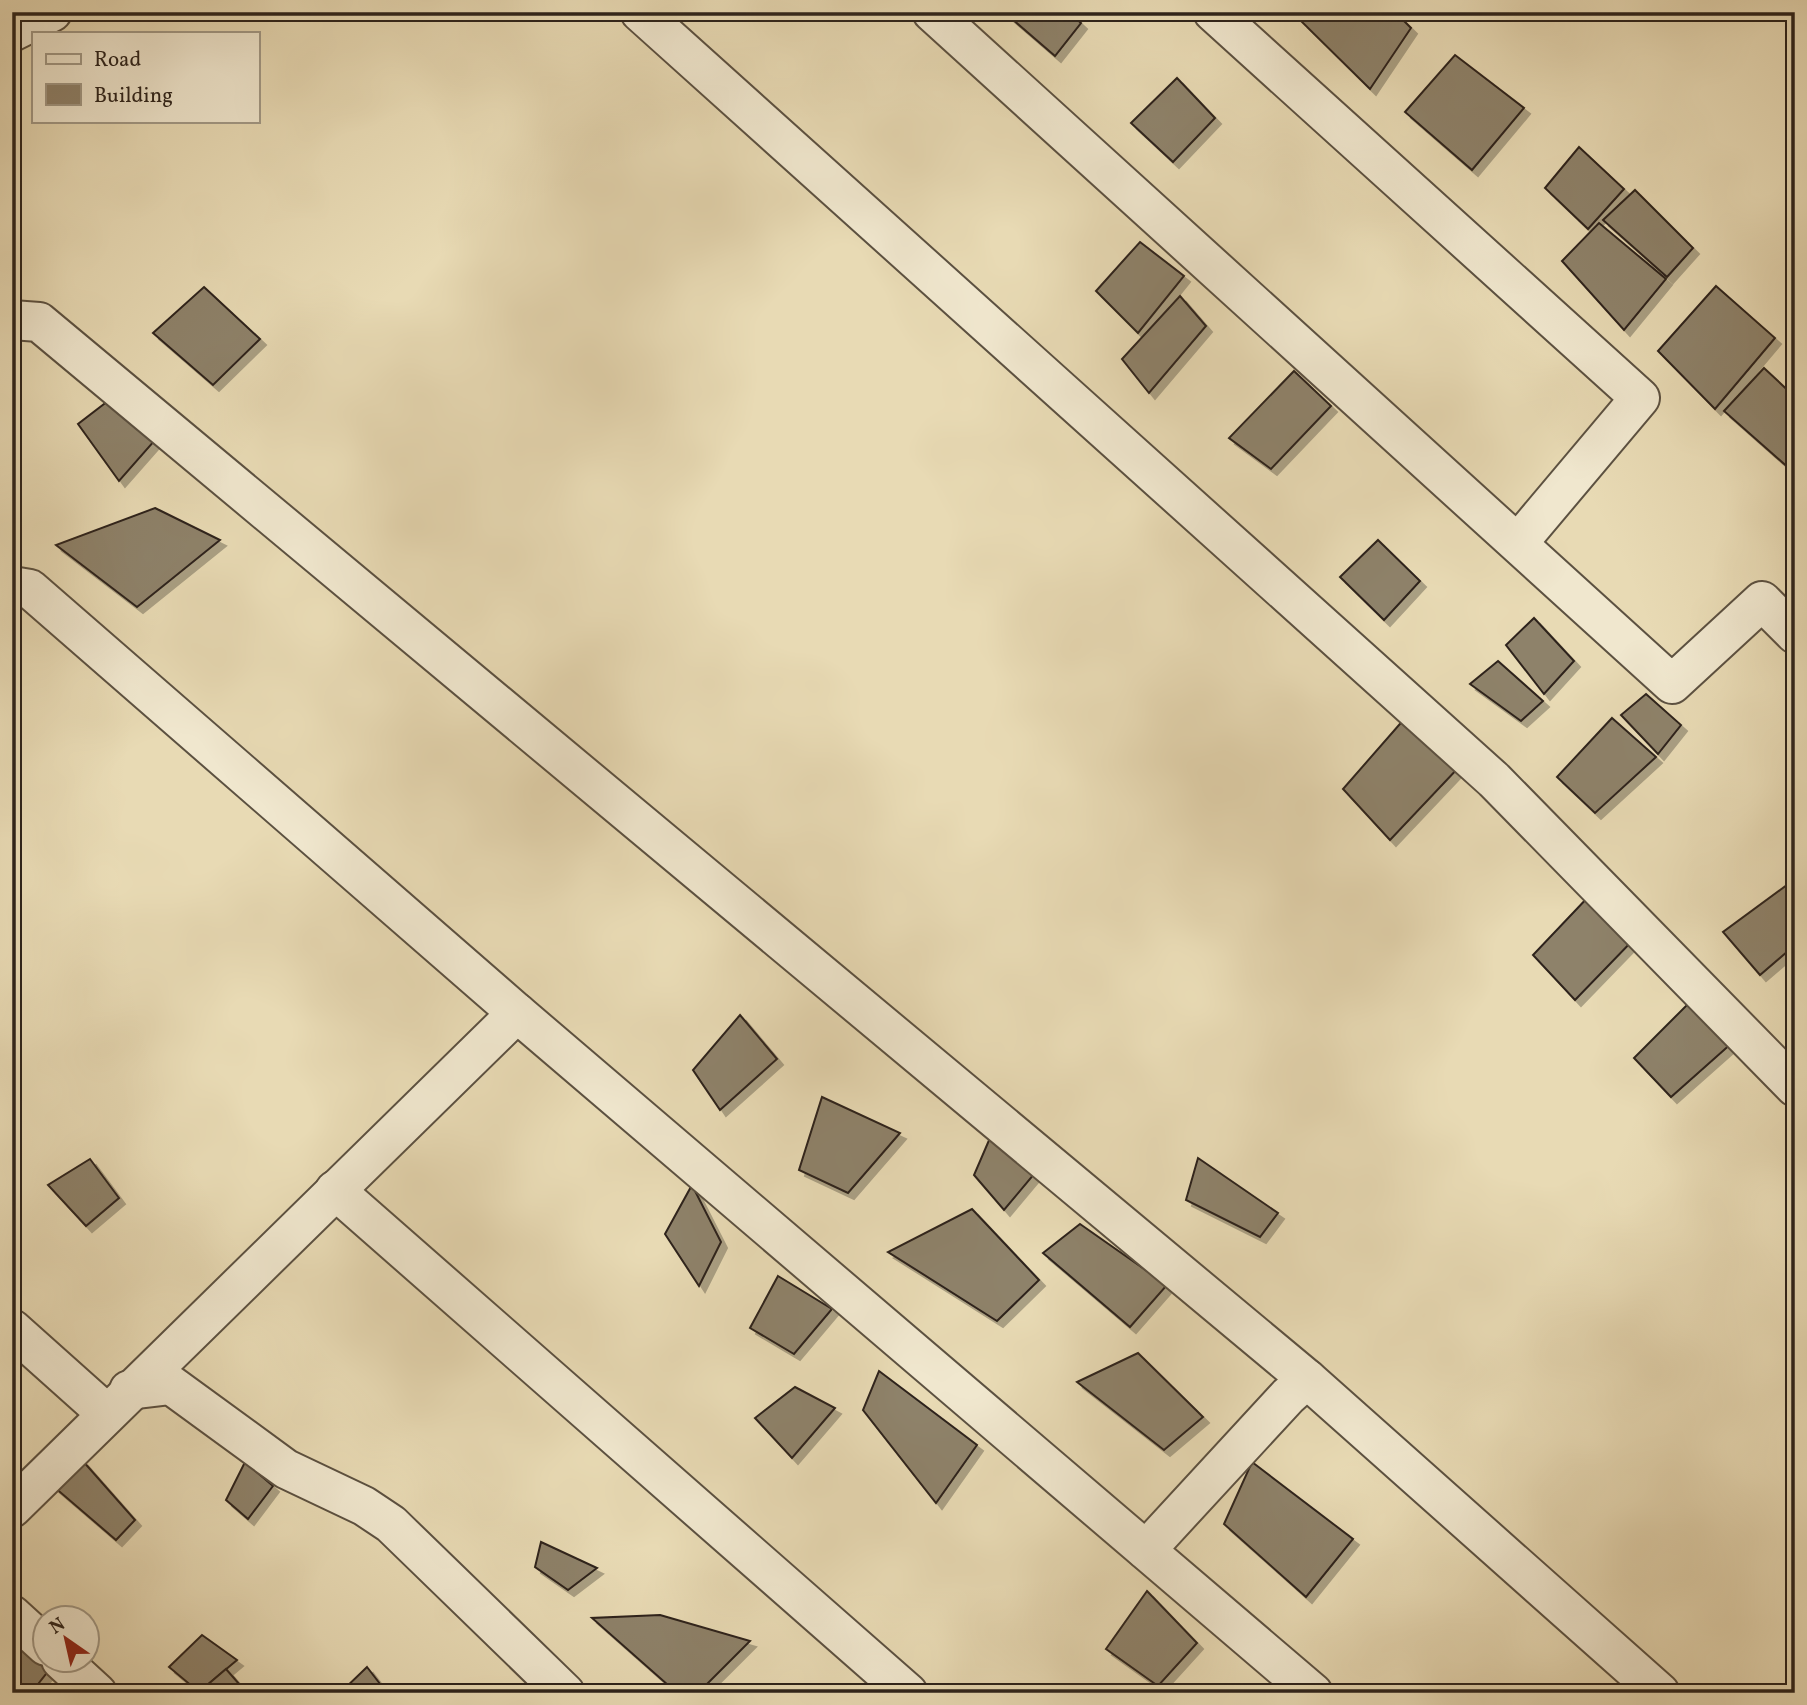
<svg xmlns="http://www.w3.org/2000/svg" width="1807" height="1705" viewBox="0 0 1807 1705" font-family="Vollkorn,serif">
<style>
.building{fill:#8e826b;stroke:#2d231b;stroke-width:2;filter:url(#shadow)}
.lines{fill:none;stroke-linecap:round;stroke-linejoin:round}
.minor-casing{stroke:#5c5141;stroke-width:42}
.minor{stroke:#f0e7ce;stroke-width:38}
</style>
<defs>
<filter id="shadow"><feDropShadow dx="6" dy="6" stdDeviation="0" flood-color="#0004"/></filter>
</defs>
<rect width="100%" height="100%" fill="#e8dab4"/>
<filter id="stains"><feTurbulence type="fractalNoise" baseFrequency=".00286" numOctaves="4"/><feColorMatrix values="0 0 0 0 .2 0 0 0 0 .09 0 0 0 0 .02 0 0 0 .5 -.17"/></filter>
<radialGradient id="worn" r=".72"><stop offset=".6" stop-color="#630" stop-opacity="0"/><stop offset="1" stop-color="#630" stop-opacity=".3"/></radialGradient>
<!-- building -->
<g class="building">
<polygon points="1004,12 1069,12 1081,23 1055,56"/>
<polygon points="1310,12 1395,12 1411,28 1370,89 1302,22"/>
<polygon points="1455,55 1524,108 1472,170 1405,112"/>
<polygon points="1177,78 1215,118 1173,162 1131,123"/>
<polygon points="1579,147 1624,189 1588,229 1545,188"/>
<polygon points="1635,190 1693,248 1667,277 1603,220"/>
<polygon points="1599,223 1666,279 1624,330 1562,261"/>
<polygon points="1140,242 1184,276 1138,333 1096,291"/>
<polygon points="1716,286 1775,338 1715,409 1658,351"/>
<polygon points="204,287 260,339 213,385 153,333"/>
<polygon points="1180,296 1206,326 1149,393 1122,359"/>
<polygon points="1764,368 1795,397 1795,465 1791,470 1724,411"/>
<polygon points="1294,371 1331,406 1271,469 1229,438"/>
<polygon points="134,381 178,414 119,481 78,424"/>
<polygon points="155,508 220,540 137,607 56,545"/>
<polygon points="1378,540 1420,581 1384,620 1340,577"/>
<polygon points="1534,618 1574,661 1544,694 1506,645"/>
<polygon points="1498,661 1543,701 1521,721 1470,684"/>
<polygon points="1646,694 1681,725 1658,754 1621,715"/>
<polygon points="1406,717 1460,766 1390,840 1343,789"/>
<polygon points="1612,718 1656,757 1595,813 1557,777"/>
<polygon points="1795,879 1795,945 1760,975 1723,932"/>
<polygon points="1591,894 1637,936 1575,1000 1533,955"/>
<polygon points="1706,986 1751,1026 1671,1097 1634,1058"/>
<polygon points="740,1015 777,1059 720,1110 693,1070"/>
<polygon points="822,1097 900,1133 848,1193 799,1170"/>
<polygon points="993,1131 1045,1161 1004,1210 974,1175"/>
<polygon points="1198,1158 1278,1213 1260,1237 1186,1200"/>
<polygon points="90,1159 119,1198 86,1226 48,1185"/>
<polygon points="692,1185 721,1242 699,1286 665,1234"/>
<polygon points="972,1209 1039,1280 997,1321 888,1252"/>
<polygon points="1080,1224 1167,1285 1130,1327 1043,1253"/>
<polygon points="778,1276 832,1309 794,1354 750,1328"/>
<polygon points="1138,1353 1203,1417 1164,1450 1077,1382"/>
<polygon points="879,1371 977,1445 936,1503 863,1410"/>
<polygon points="795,1387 835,1408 792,1458 755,1418"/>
<polygon points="82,1460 135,1520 116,1540 53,1486"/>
<polygon points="245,1462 273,1486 248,1519 226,1500"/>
<polygon points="1252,1462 1353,1539 1306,1597 1224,1524"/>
<polygon points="541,1542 597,1568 568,1590 535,1567"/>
<polygon points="1147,1591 1197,1643 1158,1686 1106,1649"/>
<polygon points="660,1615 750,1641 698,1693 677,1693 592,1618"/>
<polygon points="202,1635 237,1660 199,1692 169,1667"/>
<polygon points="12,1636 49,1670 31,1693 12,1693"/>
<polygon points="367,1667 387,1693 340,1693"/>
<polygon points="226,1669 247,1693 199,1693 199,1692"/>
</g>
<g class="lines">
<defs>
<g id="minor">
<polyline points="640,12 1494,780 1795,1087"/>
<polyline points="932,12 1672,684 1762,601 1795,634"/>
<polyline points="1213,12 1640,398 1518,543"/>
<polyline points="12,32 52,12"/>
<polyline points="12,320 39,322 1307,1379"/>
<polyline points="12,586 30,589 517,1013"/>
<polyline points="335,1190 908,1693"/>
<polyline points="12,1329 106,1413"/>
<polyline points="129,1390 171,1385 286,1469 364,1506 391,1524 565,1693"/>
<polyline points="12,1508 517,1013 1313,1693"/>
<polyline points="1146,1550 1288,1396 1307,1379 1660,1693"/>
<polyline points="12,1615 46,1646"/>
<polyline points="61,1660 97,1693"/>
</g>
</defs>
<!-- minor casing -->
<use href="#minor" class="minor-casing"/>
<!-- minor -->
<use href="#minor" class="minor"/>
</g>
<!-- margin -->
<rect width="1807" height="1705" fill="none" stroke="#e8dab4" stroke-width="42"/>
<rect x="14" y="14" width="1779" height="1677" fill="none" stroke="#2d231b" stroke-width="3.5"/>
<rect x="21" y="21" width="1765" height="1663" fill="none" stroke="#2d231b" stroke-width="2"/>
<!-- legend -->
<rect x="32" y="32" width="228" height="91" fill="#f0e7ce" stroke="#a29986" stroke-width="2"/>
<rect x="46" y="54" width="35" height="10" fill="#f0e7ce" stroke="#a29986" stroke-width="2"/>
<text x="94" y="66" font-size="21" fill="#2d231b">Road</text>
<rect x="46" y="84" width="35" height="21" fill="#8e826b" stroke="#a29986" stroke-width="2"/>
<text x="94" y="102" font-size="21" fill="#2d231b">Building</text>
<!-- north arrow -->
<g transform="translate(66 1639) rotate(326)"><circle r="33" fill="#f0e7ce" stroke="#a29986" stroke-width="2"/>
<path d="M0-5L12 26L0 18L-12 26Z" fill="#8f2418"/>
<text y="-10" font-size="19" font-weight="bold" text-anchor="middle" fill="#2d231b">N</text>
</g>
<rect width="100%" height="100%" filter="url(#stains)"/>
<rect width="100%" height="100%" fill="url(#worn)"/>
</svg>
